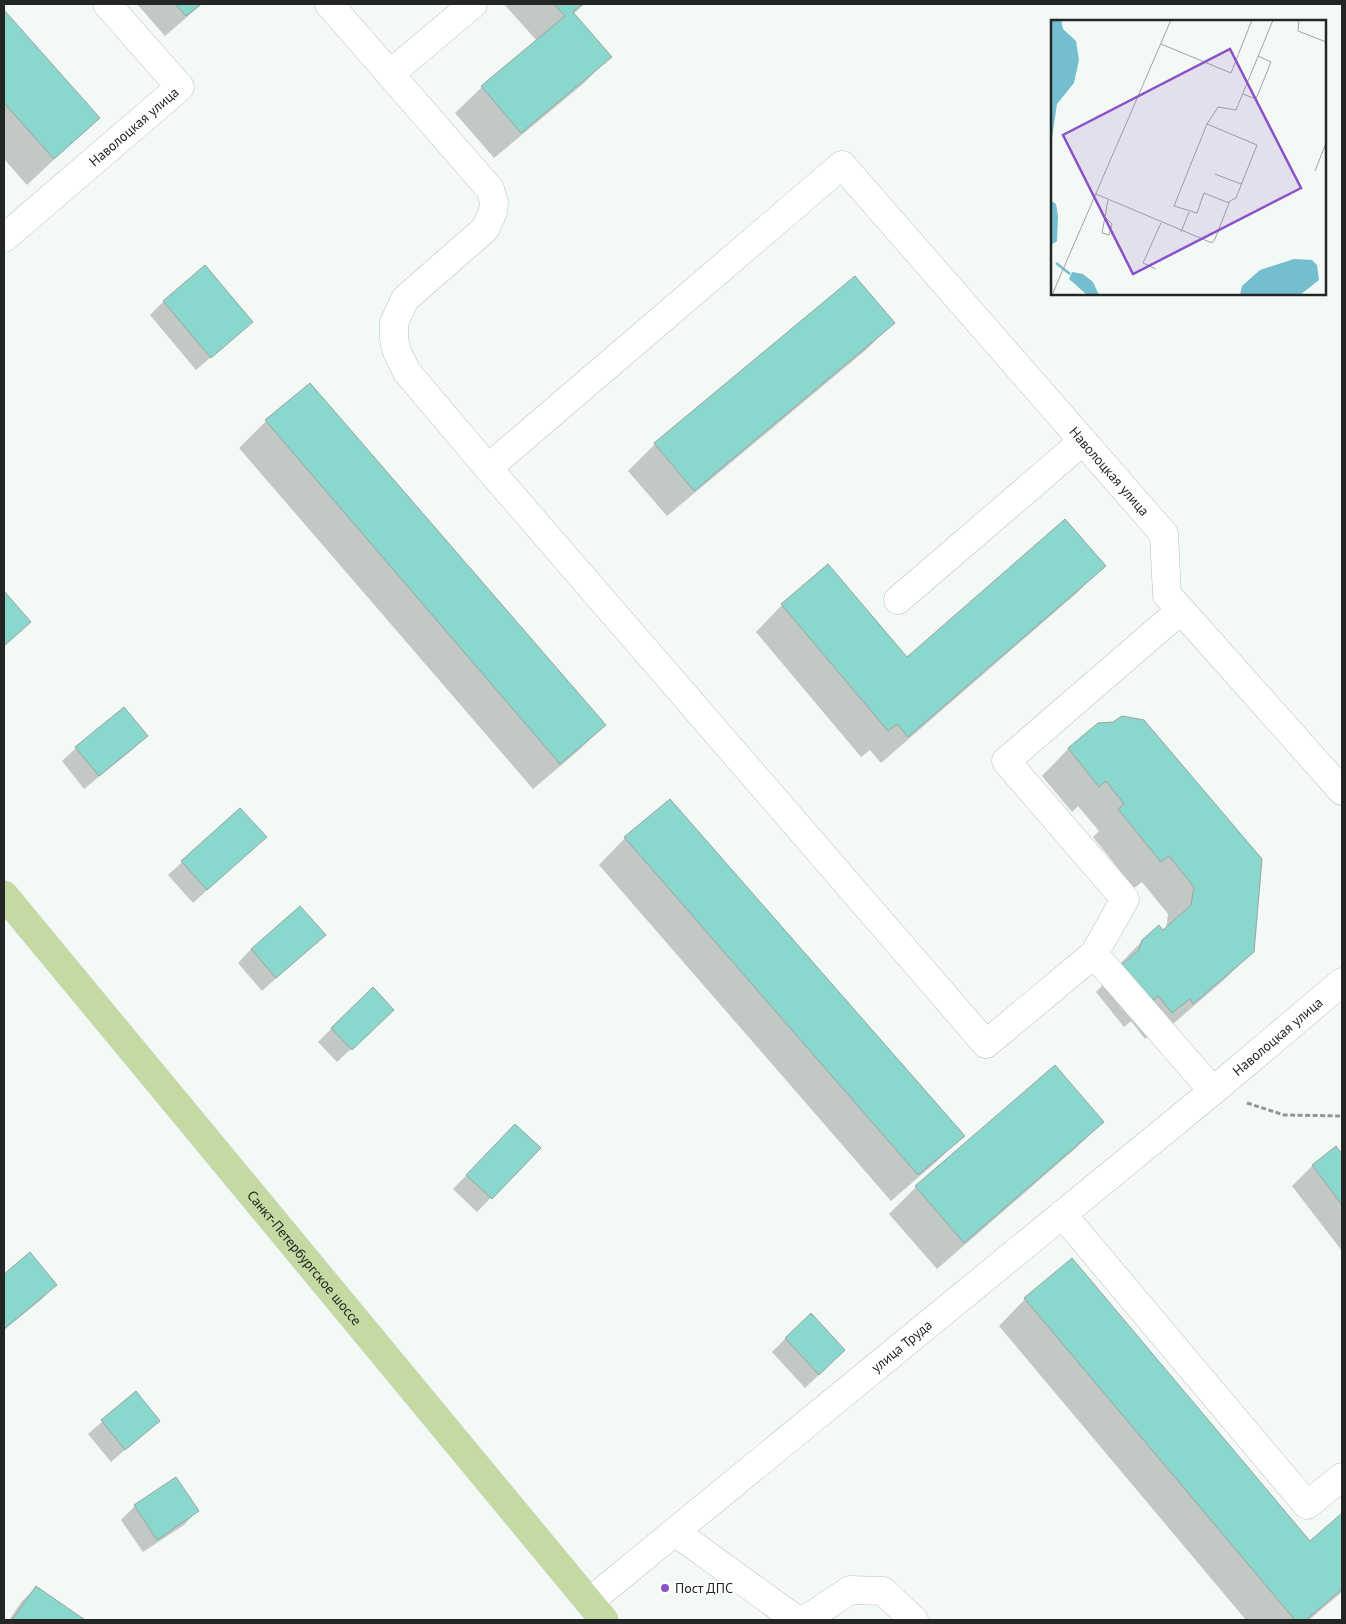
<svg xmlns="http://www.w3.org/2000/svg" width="1346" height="1624" viewBox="0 0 1346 1624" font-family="'PT Sans',sans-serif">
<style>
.shadow{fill:#0003}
.building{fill:#8ad7ce;stroke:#9ba3a2}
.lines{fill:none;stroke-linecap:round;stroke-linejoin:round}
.minor-casing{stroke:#bac0bc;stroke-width:29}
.major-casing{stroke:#d3d4d3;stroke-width:29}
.path{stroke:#919693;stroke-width:3;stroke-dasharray:5 2.5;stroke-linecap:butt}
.minor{stroke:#fff;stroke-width:28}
.major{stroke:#c3daa3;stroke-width:28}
.poi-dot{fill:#8a51c8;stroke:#fff;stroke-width:2}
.labels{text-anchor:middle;stroke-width:4;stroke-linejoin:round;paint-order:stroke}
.street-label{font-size:14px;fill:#242625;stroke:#fff}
.poi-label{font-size:14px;fill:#242625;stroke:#fff;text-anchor:start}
.inset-river{fill:none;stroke:#75bed0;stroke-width:2.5}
.inset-road{fill:none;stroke:#a0a5a2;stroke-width:1}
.view{fill:#8a51c8;fill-opacity:0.15;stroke:#8a51c8;stroke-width:2.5}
.inset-edge{fill:none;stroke:#242625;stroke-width:2.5}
</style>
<rect width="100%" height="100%" fill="#f3faf5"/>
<!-- shadow -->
<g class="shadow">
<polygon points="137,4 202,4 165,36"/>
<polygon points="504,4 585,4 573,14 610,57 583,84 494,158 455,113 482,87 537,41"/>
<polygon points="4,12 98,118 27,185 4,159"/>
<polygon points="205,267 251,322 196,370 150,315 163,302"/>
<polygon points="893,323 867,349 667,516 628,471 655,444"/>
<polygon points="310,385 605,725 578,751 533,789 239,448 266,421"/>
<polygon points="1104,566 1078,592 881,763 870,750 861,757 756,632 782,605 907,659"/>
<polygon points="4,593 29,622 4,646"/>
<polygon points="1098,724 1253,951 1226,978 1166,1030 1163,1025 1145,1039 1131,1021 1124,1027 1096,992 1114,974 1116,968 1143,940 1166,929 1168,914 1142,882 1134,888 1093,837 1099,831 1078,806 1072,812 1042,776 1068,749"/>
<polygon points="146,736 133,749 84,789 62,761 76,748"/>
<polygon points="240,809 251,850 193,903 168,875"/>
<polygon points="625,838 963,1136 936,1162 891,1201 599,865"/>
<polygon points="324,935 262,991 238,963 251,949"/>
<polygon points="379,1023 337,1062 318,1042 332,1028"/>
<polygon points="1055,1067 1103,1122 1076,1148 937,1269 889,1214 916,1187"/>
<polygon points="502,1139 539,1148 477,1212 453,1189"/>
<polygon points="1336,1148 1342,1156 1342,1251 1292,1186 1312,1166"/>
<polygon points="30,1254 55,1285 42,1299 4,1330 4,1275"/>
<polygon points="1025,1299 1309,1542 1342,1515 1342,1592 1309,1620 1246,1620 999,1326"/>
<polygon points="786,1338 830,1364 805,1388 772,1352"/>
<polygon points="136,1393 159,1420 111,1462 88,1434"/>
<polygon points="175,1478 197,1511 184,1525 143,1552 121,1520 135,1506"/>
<polygon points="36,1588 82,1620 9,1620 22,1601"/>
</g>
<!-- building -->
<g class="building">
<polygon points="175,4 201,4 186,16"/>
<polygon points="554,4 582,4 573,12 612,57 521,133 481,86 565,16"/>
<polygon points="4,10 100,118 54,159 4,103"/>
<polygon points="205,265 253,322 211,358 163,301"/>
<polygon points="855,276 895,323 694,491 654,443"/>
<polygon points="310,383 606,725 560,764 265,420"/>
<polygon points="1065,519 1106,566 908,737 897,724 888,731 781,604 828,564 907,657"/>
<polygon points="4,591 31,622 4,646"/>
<polygon points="124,707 148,736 99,776 75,747"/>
<polygon points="1122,716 1144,720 1262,859 1254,952 1193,1004 1190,999 1172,1013 1158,996 1151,1001 1121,965 1139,950 1142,940 1159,925 1163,930 1191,905 1194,887 1169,856 1161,862 1118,809 1124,804 1106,781 1099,787 1068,748 1098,723 1113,722"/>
<polygon points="670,799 965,1136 918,1175 624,837"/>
<polygon points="240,808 267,837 207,890 181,861"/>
<polygon points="300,906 326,935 276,978 251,949"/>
<polygon points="373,987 394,1010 352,1050 331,1028"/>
<polygon points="1055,1065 1104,1122 964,1243 915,1186"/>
<polygon points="515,1124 541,1148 492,1199 466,1175"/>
<polygon points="1336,1146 1342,1154 1342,1205 1312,1165"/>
<polygon points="30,1252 57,1285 4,1329 4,1274"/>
<polygon points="1072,1258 1310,1541 1342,1513 1342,1589 1306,1620 1295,1620 1024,1298"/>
<polygon points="811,1313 845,1350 819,1375 785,1338"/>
<polygon points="136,1391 160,1421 125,1450 101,1420"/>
<polygon points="176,1477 199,1511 157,1540 134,1505"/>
<polygon points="36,1586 85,1620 12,1620"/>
</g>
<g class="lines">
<defs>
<g id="minor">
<polyline points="329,4 490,189 494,202 493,212 485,229 405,299 394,323 394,339 397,352 407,372 488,468"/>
<polyline points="390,74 473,4"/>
<path id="s1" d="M4 238 180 87 107 4"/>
<polyline points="898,600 1083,441"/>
<path id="s2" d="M1181 610 1006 761 1125 899 1094 954 986 1044 488 468 842 165 1164 534 1167 595 1181 610 1342 791"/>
<polyline points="1094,954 1213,1091"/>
<polyline points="1062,1214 1307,1505 1342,1477"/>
<polyline points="675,1532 797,1620"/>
<path id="s3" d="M589 1602 1213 1091 1342 982"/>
<polyline points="805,1620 850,1590 883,1591 914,1620"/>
</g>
<g id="major">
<path id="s4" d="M4 895 604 1620"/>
</g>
</defs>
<!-- minor casing -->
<use href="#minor" class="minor-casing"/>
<!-- major casing -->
<use href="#major" class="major-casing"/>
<!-- path -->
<polyline class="path" points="1247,1103 1284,1115 1342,1116"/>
<!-- minor -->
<use href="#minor" class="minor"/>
<!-- major -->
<use href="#major" class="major"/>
</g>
<!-- markers -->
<circle class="poi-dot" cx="665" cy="1588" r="5"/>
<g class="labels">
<!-- street labels -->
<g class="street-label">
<text dy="5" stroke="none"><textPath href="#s1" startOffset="171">Наволоцкая улица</textPath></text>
<text dy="5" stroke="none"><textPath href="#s2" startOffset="2251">Наволоцкая улица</textPath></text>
<text dy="5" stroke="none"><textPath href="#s3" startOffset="891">Наволоцкая улица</textPath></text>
<text dy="5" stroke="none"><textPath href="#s4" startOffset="471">Санкт-Петербургское шоссе</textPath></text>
<text dy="5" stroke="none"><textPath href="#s3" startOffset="404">улица Труда</textPath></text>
</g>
<!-- poi labels -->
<g class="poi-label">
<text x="675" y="1593">Пост ДПС</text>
</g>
</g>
<!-- overview -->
<g transform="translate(1051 20)">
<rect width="275" height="275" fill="#f3faf5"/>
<path d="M0 0H10L12 9 25 21 28 40 23 63 6 84 0 125ZM0 181 5 184 7 196 6 221 0 225ZM243 239 261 240 266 245 268 260 249 275H189L191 266 209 250ZM21 252 32 254 42 262 48 275H36L18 259Z" fill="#75bed0"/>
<path class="inset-river" d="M5 243 19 254"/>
<path class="inset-road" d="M248 0 247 11 275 22M110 24 180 53 201 0M192 74 205 79 220 42 207 36M156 104 167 87 185 90 222 0M264 151 275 123M164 154 190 164M45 174 161 223 164 219 178 183 179 181 185 178 206 125 156 104 123 186 146 193 153 173 178 183M54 197 61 204 58 215 51 213 54 197 57 180M130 212 138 192M105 249 92 243 110 203M1 275 120 0"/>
<path class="view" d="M179 29 250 168 82 254 12 115Z"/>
<rect width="275" height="275" class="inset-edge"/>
</g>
<!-- border -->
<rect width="1346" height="1624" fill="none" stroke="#242625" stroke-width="10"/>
</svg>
